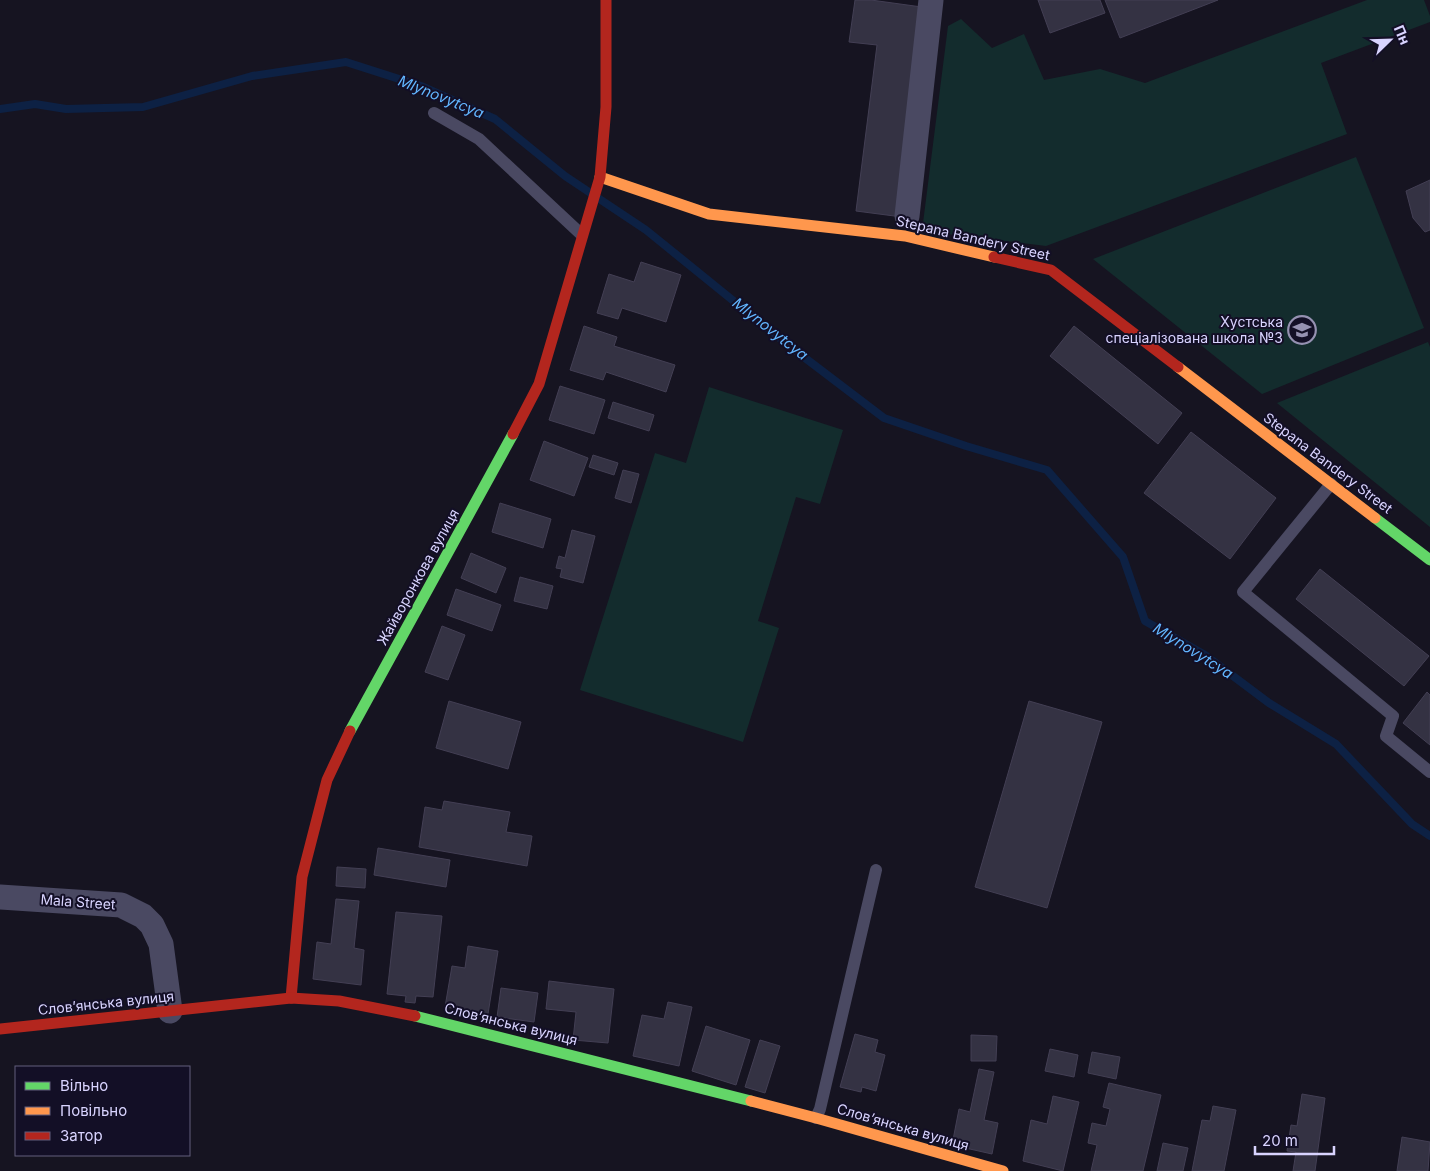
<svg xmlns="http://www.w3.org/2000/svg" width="1430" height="1171" viewBox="0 0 1430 1171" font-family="Inter,sans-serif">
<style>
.green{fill:#132c2d}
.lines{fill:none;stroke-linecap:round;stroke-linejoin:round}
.stream{stroke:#0d2144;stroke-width:8}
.building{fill:#343243;stroke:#433f54}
.lane{stroke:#4a4962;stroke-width:12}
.street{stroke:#4a4962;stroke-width:25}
.fast{stroke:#63d668;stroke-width:11}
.slow{stroke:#ff974d;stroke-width:11}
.jam{stroke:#b3261e;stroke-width:11}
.labels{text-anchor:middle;stroke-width:4;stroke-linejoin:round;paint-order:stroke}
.street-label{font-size:14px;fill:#d9d4ff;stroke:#130f26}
.poi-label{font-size:14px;fill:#d9d4ff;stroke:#130f26;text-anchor:end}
.water-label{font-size:15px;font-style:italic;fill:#62b6ff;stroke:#130f26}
</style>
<rect width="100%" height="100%" fill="#161421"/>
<!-- green -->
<g class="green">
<polygon points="1367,0 1424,0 1430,16 1430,22 1321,63 1347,134 1046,246 922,231 948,26 961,19 992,48 1024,34 1044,80 1100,69 1145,83"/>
<polygon points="1356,157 1424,328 1262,394 1093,259"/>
<polygon points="1428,342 1430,347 1430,527 1277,403"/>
<polygon points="709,387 843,430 820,504 796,497 758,621 779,628 743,742 580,690 655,453 686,463"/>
</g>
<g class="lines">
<!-- stream -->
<polyline class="stream" points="0,109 35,104 66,109 143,107 252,76 346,62 421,86 495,119 565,176 646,230 788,345 884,418 966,446 1047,470 1123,557 1145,621 1205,655 1269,703 1336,744 1412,824 1430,836"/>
</g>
<!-- building -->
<g class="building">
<polygon points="855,0 871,0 929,8 902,217 856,211 877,45 849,42"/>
<polygon points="1038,0 1100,0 1105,13 1050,33"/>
<polygon points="1105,0 1218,0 1120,38"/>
<polygon points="1430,180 1430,230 1425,232 1413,218 1406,191"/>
<polygon points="641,262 681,275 666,322 622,308 618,319 597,313 609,274 634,282"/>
<polygon points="584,326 617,337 614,346 675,365 666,392 606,372 603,380 570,370"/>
<polygon points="1074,326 1182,413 1158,444 1050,356"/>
<polygon points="560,386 605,400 594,434 549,420"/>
<polygon points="613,402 654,415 649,431 608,418"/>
<polygon points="1191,432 1276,498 1230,559 1144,493"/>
<polygon points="544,441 588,458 574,496 530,480"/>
<polygon points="593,455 618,463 614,475 589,467"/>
<polygon points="623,470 639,474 631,503 615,498"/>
<polygon points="500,503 551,519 543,548 492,532"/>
<polygon points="572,530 595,536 583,583 560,577 562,569 556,568 559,556 565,558"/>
<polygon points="471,553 506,568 496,593 461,578"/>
<polygon points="1320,569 1429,656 1404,686 1296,599"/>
<polygon points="520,577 553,586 547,609 514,601"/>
<polygon points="456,589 501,605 492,631 447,615"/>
<polygon points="442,626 465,635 448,680 425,672"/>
<polygon points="1427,692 1430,695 1430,745 1403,723"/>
<polygon points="449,701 521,722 508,769 436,748"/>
<polygon points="1029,701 1102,722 1047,908 975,887"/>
<polygon points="444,801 510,812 506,832 532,836 527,866 419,847 425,807 442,810"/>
<polygon points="378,848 450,860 446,887 374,875"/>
<polygon points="337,867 366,869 365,888 336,886"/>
<polygon points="336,899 359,901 354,948 364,950 361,985 313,979 317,942 331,944"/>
<polygon points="396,912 442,916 433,997 416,996 415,1003 405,1002 406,996 387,994"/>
<polygon points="468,946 498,951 488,1014 445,1007 452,966 465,968"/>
<polygon points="549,981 614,989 608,1043 573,1040 576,1012 546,1009"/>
<polygon points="501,988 538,993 534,1022 497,1017"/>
<polygon points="668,1002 692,1007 679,1066 633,1056 642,1015 664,1019"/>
<polygon points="706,1026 750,1040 736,1085 692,1071"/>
<polygon points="855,1034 878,1040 875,1052 885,1055 876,1091 862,1087 861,1092 840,1087"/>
<polygon points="971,1035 997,1036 996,1061 971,1061"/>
<polygon points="760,1040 780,1046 765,1093 745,1087"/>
<polygon points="1050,1049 1078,1055 1074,1077 1045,1071"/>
<polygon points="1092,1052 1120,1057 1116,1079 1088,1073"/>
<polygon points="979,1069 994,1072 984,1120 998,1123 992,1154 952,1145 959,1109 970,1112"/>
<polygon points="1109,1083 1161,1095 1143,1171 1091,1171 1097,1145 1088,1143 1092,1123 1106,1126 1110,1109 1103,1107"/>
<polygon points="1302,1094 1325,1098 1315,1171 1293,1171 1296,1152 1287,1151 1291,1125 1297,1126"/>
<polygon points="1053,1096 1079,1102 1063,1171 1023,1161 1031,1120 1047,1124"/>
<polygon points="1213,1106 1236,1110 1224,1171 1192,1171 1202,1120 1210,1121"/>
<polygon points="1402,1137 1430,1142 1428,1171 1397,1171"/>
<polygon points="1163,1143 1188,1148 1183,1171 1157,1171"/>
</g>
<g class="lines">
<!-- lane -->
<g class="lane">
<polyline points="434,113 479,139 582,235"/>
<polyline points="1331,484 1243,592 1393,716 1386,736 1430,772"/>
<polyline points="816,1118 820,1109 876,870"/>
</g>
<!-- street -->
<g class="street">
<polyline points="907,216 931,0"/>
<polyline points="0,897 121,905 143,916 152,925 161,944 170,1011"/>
</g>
<!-- fast -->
<g class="fast">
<polyline points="1375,518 1430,560"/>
<polyline points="350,731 513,434"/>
<polyline points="415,1016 751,1101"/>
</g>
<!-- slow -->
<g class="slow">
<polyline points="600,177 709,214 905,236 994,257"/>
<polyline points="1178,367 1375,518"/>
<polyline points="751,1101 816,1118 1003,1171"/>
</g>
<!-- jam -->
<g class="jam">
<polyline points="994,257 1051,270 1178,367"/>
<polyline points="513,434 539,384 600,177 606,107 606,0"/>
<polyline points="291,998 302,877 327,780 350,731"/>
<polyline points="0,1029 291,998 339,1001 415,1016"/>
</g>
</g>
<!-- icons -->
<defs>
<symbol id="school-ring" viewBox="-11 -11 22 22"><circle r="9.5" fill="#130f26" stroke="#9591b1" stroke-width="1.5"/><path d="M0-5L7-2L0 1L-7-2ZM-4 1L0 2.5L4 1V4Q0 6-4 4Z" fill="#9591b1"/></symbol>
</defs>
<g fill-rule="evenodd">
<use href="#school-ring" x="1286" y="314" width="32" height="32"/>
</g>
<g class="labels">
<!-- street labels -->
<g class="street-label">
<text transform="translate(973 238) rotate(13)" y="5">Stepana Bandery Street</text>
<text transform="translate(1328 463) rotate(37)" y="5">Stepana Bandery Street</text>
<text transform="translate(418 577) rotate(-61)" y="5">Жайворонкова вулиця</text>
<text transform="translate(78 902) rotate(4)" y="5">Mala Street</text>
<text transform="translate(106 1003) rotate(-6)" y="5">Словʼянська вулиця</text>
<text transform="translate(511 1024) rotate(14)" y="5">Словʼянська вулиця</text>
<text transform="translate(903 1127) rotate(16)" y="5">Словʼянська вулиця</text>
</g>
<!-- poi labels -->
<g class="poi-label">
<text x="1283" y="327">Хустська<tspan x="1283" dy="16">спеціалізована школа №3</tspan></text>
</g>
<!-- water labels -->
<g class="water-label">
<text transform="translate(441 97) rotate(22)" y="5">Mlynovytcya</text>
<text transform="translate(770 329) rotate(38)" y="5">Mlynovytcya</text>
<text transform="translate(1193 651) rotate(32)" y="5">Mlynovytcya</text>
</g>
</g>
<!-- legend -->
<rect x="15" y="1066" width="175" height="90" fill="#130f26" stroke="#625e7d"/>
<rect x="25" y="1082" width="25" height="8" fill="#63d668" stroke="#625e7d"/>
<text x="60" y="1091" font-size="15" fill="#d9d4ff">Вільно</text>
<rect x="25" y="1107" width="25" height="8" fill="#ff974d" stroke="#625e7d"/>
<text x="60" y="1116" font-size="15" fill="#d9d4ff">Повільно</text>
<rect x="25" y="1132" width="25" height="8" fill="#b3261e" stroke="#625e7d"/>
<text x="60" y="1141" font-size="15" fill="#d9d4ff">Затор</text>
<!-- north arrow -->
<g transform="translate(1390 40) rotate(67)" stroke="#130f26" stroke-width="4" paint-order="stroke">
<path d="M0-4L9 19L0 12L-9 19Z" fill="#d9d4ff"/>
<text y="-8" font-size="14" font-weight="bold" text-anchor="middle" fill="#d9d4ff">Пн</text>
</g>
<!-- scale -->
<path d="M1255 1146v8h79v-8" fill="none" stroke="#d9d4ff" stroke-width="2.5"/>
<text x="1262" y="1146" font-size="15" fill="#d9d4ff" stroke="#130f26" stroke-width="4" paint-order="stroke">20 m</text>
</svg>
